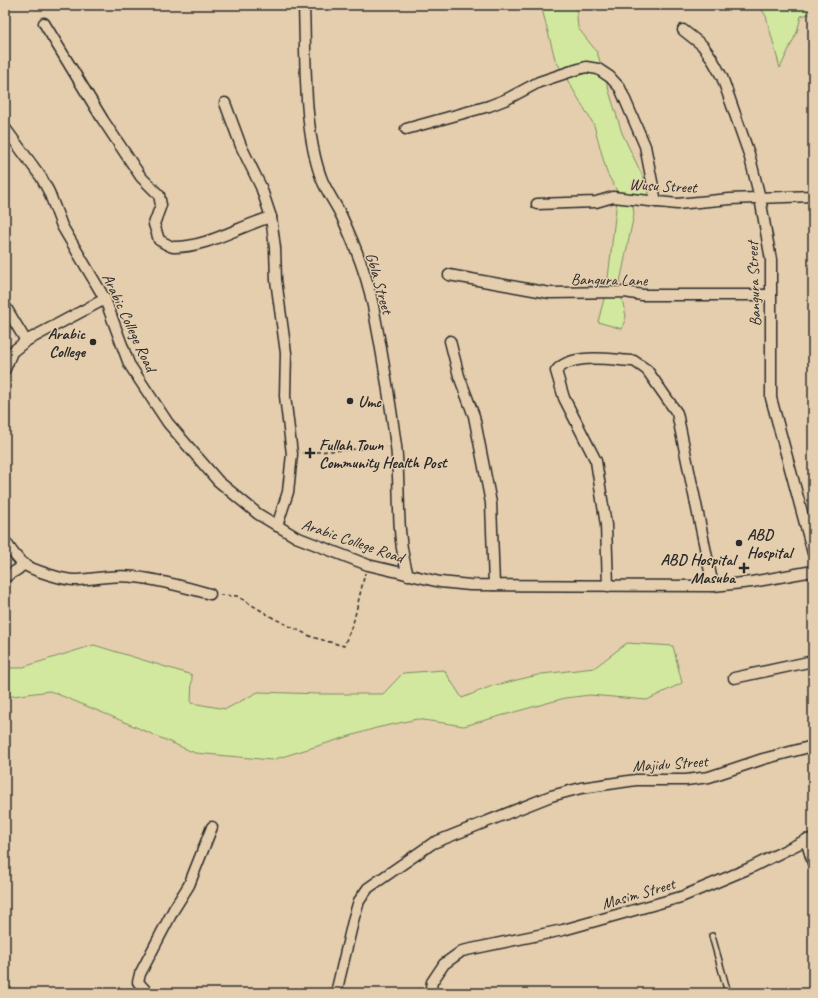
<svg xmlns="http://www.w3.org/2000/svg" width="818" height="998" viewBox="0 0 818 998" font-family="Caveat,sans-serif">
<style>
.green{fill:#d2e89e;stroke:#7e8a64}
.lines{fill:none;stroke-linecap:round;stroke-linejoin:round}
.service-casing{stroke:#2b2b2b;stroke-width:8}
.minor-casing{stroke:#2b2b2b;stroke-width:13}
.path{stroke:#2b2b2b;stroke-width:1.5;stroke-dasharray:4 3;stroke-linecap:butt}
.service{stroke:#e5ceae;stroke-width:5}
.minor{stroke:#e5ceae;stroke-width:10}
.poi-dot{fill:#2b2b2b;stroke:#e5ceae;stroke-width:1.5}
.labels{text-anchor:middle;stroke-width:3;stroke-linejoin:round;paint-order:stroke}
.street-label{font-size:16px;fill:#2b2b2b;stroke:#e5ceae}
.poi-label{font-size:16px;font-weight:bold;fill:#2b2b2b;stroke:#e5ceae;text-anchor:start}
</style>
<rect width="100%" height="100%" fill="#e5ceae"/>
<filter id="ink" filterUnits="userSpaceOnUse"><feTurbulence type="fractalNoise" baseFrequency=".025" numOctaves="2"/><feDisplacementMap in="SourceGraphic" scale="8" xChannelSelector="R" yChannelSelector="G"/><feConvolveMatrix kernelMatrix="1 2 1 2 8 2 1 2 1" color-interpolation-filters="sRGB"/></filter>
<g filter="url(#ink)">
<!-- green -->
<g class="green">
<polygon points="541,5 576,5 578,28 597,52 622,133 652,196 634,194 632,200 634,214 619,287 626,316 622,329 598,322 607,287 617,200 617,191 607,173 594,125 555,59"/>
<polygon points="759,5 813,5 813,13 801,16 797,32 780,68 766,16"/>
<polygon points="627,643 673,646 682,683 647,700 590,695 565,698 464,726 417,719 376,728 272,760 195,753 113,717 50,691 5,697 5,668 20,668 94,645 192,675 191,703 226,709 258,692 320,694 383,694 403,673 444,670 462,698 492,686 542,674 594,668"/>
</g>
<g class="lines">
<defs>
<polyline id="service" points="712,936 728,993"/>
<g id="minor">
<path d="M304 6C306 59 303 131 322 180 327 192 335 203 341 215 354 243 367 275 373 306 382 352 390 399 396 446 401 489 395 534 408 575"/>
<path d="M44 23 103 120 141 177 159 195 161 205 154 224 159 240C163 242 169 246 173 247 206 248 240 226 271 217"/>
<polyline points="683,30 702,45 711,57 722,77 749,154 760,198 771,260 771,398 813,553"/>
<polyline points="225,103 241,146 261,187 271,217 275,248 276,280 286,353 285,396 292,454 288,492 277,526"/>
<polyline points="5,128 41,177 49,192 62,226 105,299 129,364 168,423 218,481 258,514 296,537 368,565 440,582 470,585 713,586 752,582 813,571"/>
<polyline points="406,129 489,106 507,99 539,82 572,71 586,67 598,69 610,77 620,88 645,146 656,202"/>
<polyline points="537,204 596,202 613,197 677,204 730,199 813,196"/>
<polyline points="449,275 550,293 625,292 642,295 770,295"/>
<polyline points="5,306 26,341"/>
<polyline points="450,341 459,376 474,416 491,503 494,585"/>
<polyline points="5,369 12,352 26,341 105,299"/>
<path d="M5 541C10 549 15 556 22 563 31 570 66 581 77 580 98 579 113 574 135 577 161 580 185 587 210 594"/>
<polyline points="5,577 17,570 24,564"/>
<path d="M608 586 606 525 596 461 564 398 556 371C571 352 611 360 634 361L647 370 677 413 713 586"/>
<polyline points="734,678 813,661"/>
<polyline points="806,840 813,863"/>
<polyline points="148,993 138,982 140,974 174,909 189,885 212,827"/>
<polyline points="336,993 354,917 359,901 368,888 433,843 551,796 581,788 636,780 686,780 709,777 763,759 813,746"/>
<polyline points="430,993 432,982 444,964 462,951 563,930 681,897 750,868 806,840 813,839"/>
</g>
</defs>
<!-- service casing -->
<use href="#service" class="service-casing"/>
<!-- minor casing -->
<use href="#minor" class="minor-casing"/>
<!-- path -->
<g class="path">
<polyline points="302,453 386,447"/>
<polyline points="220,595 237,596 275,619 312,637 344,646 354,620 365,573"/>
</g>
<!-- service -->
<use href="#service" class="service"/>
<!-- minor -->
<use href="#minor" class="minor"/>
</g>
</g>
<!-- markers -->
<g class="poi-dot">
<circle cx="93" cy="342" r="4"/>
<circle cx="350" cy="401" r="4"/>
<path d="M308 447h4v4h4v4h-4v4h-4v-4h-4v-4h4z"/>
<circle cx="739" cy="543" r="4"/>
<path d="M742 562h4v4h4v4h-4v4h-4v-4h-4v-4h4z"/>
</g>
<g class="labels">
<!-- street labels -->
<g class="street-label">
<text transform="translate(663 185) rotate(3)" y="6">Wusu Street</text>
<text transform="translate(609 279) rotate(1)" y="6">Bangura Lane</text>
<text transform="translate(380 283) rotate(74)" y="6">Gbla Street</text>
<text transform="translate(753 284) rotate(-92)" y="6">Bangura Street</text>
<text transform="translate(130 322) rotate(65)" y="6">Arabic College Road</text>
<text transform="translate(353 540) rotate(19)" y="6">Arabic College Road</text>
<text transform="translate(670 763) rotate(-4)" y="6">Majidu Street</text>
<text transform="translate(638 893) rotate(-16)" y="6">Masim Street</text>
</g>
<!-- poi labels -->
<g class="poi-label">
<text x="85" y="339" text-anchor="end">Arabic<tspan x="85" dy="18">College</tspan></text>
<text x="358" y="407">Umc</text>
<text x="319" y="450">Fullah Town<tspan x="319" dy="18">Community Health Post</tspan></text>
<text x="747" y="540">ABD<tspan x="747" dy="18">Hospital</tspan></text>
<text x="735" y="565" text-anchor="end">ABD Hospital<tspan x="735" dy="18">Masuba</tspan></text>
</g>
</g>
<!-- margin -->
<rect width="818" height="998" fill="none" stroke="#e5ceae" stroke-width="20"/>
<rect x="10" y="10" width="798" height="978" fill="none" stroke="#2b2b2b" stroke-width="1.5" filter="url(#ink)"/>
</svg>
